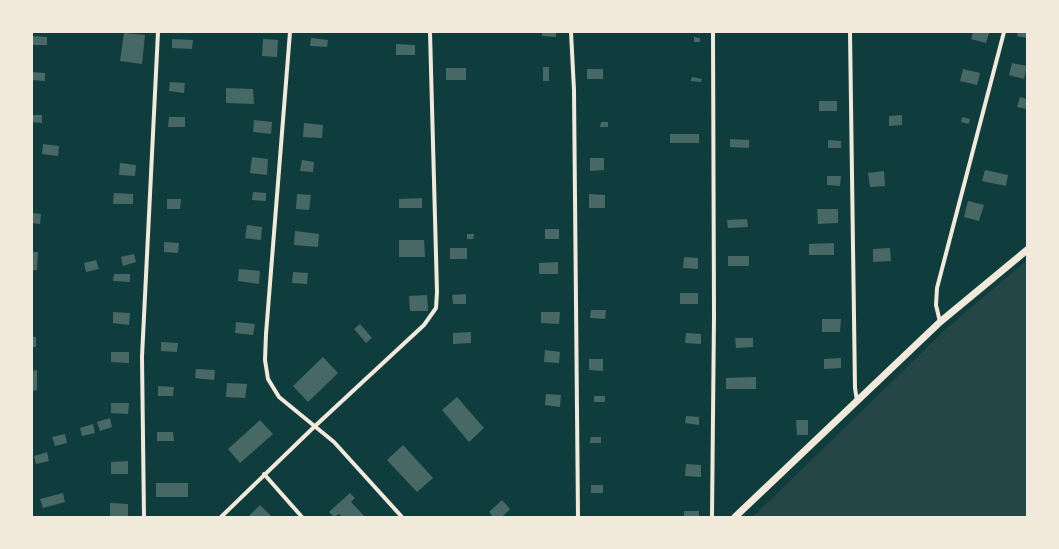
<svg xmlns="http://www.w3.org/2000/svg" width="1059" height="549" viewBox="0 0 1059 549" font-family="Helvetica,sans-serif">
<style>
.green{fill:#244646}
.building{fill:#486865}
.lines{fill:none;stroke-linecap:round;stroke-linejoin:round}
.minor{stroke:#f1e9da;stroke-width:4}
.tertiary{stroke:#f1e9da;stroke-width:7}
</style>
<rect width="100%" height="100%" fill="#0f3d3e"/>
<!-- green -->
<polygon class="green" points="1027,260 1027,517 753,517 947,328"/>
<!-- building -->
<g class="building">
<polygon points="542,32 556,32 556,37 542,36"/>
<polygon points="973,32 989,33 986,43 971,39"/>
<polygon points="1018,32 1027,32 1027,38 1017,36"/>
<polygon points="124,33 145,35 142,64 120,61"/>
<polygon points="32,36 47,37 47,45 32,45"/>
<polygon points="694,37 700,38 700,42 694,42"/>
<polygon points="311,38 328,40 327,47 310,46"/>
<polygon points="172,39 193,40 192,49 172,48"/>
<polygon points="263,39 278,40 277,57 262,56"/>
<polygon points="396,44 415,45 415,55 396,55"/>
<polygon points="1012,63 1027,66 1024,79 1009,75"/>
<rect x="543" y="67" width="6" height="14"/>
<rect x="446" y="68" width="20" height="12"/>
<rect x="587" y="69" width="16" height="10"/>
<polygon points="963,69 980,73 977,85 960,81"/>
<polygon points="32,72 45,73 45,81 32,80"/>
<polygon points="692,77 702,79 701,82 691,81"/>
<polygon points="170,82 185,83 184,93 169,91"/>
<polygon points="226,88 253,89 254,104 226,103"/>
<polygon points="1020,97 1027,99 1026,109 1017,107"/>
<rect x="819" y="101" width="18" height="10"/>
<polygon points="32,115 42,115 42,123 32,122"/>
<polygon points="902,115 902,125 889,126 889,116"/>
<polygon points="169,117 185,117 185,127 168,127"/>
<polygon points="962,117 970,119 969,124 961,122"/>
<polygon points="254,120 272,122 271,134 253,132"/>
<polygon points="601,122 608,122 608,127 600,127"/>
<polygon points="304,123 323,125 322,138 303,137"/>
<rect x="670" y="134" width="29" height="9"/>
<polygon points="730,139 749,140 749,148 730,147"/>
<polygon points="828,140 841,141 841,148 828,148"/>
<polygon points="43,144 59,146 58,156 42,154"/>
<polygon points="252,157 268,159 267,175 250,173"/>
<polygon points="590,158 604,158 604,170 590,171"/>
<polygon points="302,160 314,162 313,172 300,171"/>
<polygon points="120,163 136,165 135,176 119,175"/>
<polygon points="985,170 1008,175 1006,186 982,181"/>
<polygon points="884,171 885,186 870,187 868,173"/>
<polygon points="827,176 841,176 840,186 827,185"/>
<polygon points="253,192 266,193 266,201 252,200"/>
<polygon points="114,193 133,194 133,204 113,204"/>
<polygon points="297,194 311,195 309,210 296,209"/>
<polygon points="589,194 605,195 605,208 589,208"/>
<polygon points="422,198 422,208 399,208 399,199"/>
<polygon points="167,199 181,199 180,209 167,209"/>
<polygon points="968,201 984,205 979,221 964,217"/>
<polygon points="817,209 838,209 838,223 818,224"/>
<polygon points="32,213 41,214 40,224 32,223"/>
<polygon points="747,219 748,227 728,228 727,220"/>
<polygon points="247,225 262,227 261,240 245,238"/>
<rect x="545" y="229" width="14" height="10"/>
<polygon points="295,231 319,234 318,247 294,245"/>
<polygon points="467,234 474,234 473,239 467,239"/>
<polygon points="399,240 424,240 425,257 399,257"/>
<polygon points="164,242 179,243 178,253 164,252"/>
<polygon points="834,243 834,255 809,255 809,244"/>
<rect x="450" y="248" width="17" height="11"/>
<polygon points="890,248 891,261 873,262 873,249"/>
<polygon points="32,252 38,252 37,270 32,270"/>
<polygon points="134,254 136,262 123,266 121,257"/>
<rect x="728" y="256" width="21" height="10"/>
<polygon points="684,257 698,258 698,269 683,268"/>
<polygon points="96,260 99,269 86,272 84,263"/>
<polygon points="558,262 558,274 539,274 539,263"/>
<polygon points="239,269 260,271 259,284 238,281"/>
<polygon points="293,272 308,273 307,284 292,283"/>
<polygon points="114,274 130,274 130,282 113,281"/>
<rect x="680" y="293" width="18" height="11"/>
<polygon points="466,294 466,304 453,304 452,295"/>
<polygon points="427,295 428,311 410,311 409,296"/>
<polygon points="591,310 606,310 605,319 590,318"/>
<polygon points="113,312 130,313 129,325 113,323"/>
<polygon points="541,312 560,312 559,324 541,323"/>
<polygon points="822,319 841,319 840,332 822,332"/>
<polygon points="236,322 255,324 253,335 235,333"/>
<polygon points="360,324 372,338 366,343 354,329"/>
<polygon points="471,332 471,343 453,344 453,333"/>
<polygon points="686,333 701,334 701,344 685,343"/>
<rect x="32" y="337" width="4" height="10"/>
<polygon points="735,338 753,338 753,347 736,348"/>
<polygon points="161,342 178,343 177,352 161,351"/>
<polygon points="545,350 560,352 559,363 544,362"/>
<polygon points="111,352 129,352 129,363 111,362"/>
<polygon points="323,357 338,373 308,402 293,386"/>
<polygon points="841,358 841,368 824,369 824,359"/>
<polygon points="589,359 603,359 603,371 589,370"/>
<polygon points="196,369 215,370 214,380 195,378"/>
<polygon points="37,370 37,390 32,391 32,371"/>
<polygon points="756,377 756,389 726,389 726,378"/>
<polygon points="227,383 247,384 245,398 226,397"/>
<polygon points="158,386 174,387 173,396 158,396"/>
<polygon points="546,394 561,395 560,407 545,405"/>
<rect x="594" y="396" width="11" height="6"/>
<polygon points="457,397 484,428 469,442 442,410"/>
<polygon points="111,403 129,403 128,414 111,413"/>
<polygon points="686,416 699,417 699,425 685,423"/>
<polygon points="110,418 112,427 100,431 97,422"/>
<polygon points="260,420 273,434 240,463 228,449"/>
<polygon points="796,420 808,420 808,435 797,435"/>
<polygon points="93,424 95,433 82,436 80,428"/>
<polygon points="157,432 173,432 174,441 157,441"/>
<polygon points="65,434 67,443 55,446 52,437"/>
<polygon points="591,437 601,437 601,443 590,443"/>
<polygon points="403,445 433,478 417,492 387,460"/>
<polygon points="47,452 49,461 36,464 34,456"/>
<polygon points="128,461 128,474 111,474 111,462"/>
<polygon points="686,464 701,465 701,477 685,476"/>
<rect x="156" y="483" width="32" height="14"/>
<rect x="591" y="485" width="12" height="8"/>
<polygon points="63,493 65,502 43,508 40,499"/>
<polygon points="350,493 355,498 351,502 365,517 342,517 339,514 334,517 329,512"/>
<polygon points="502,500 510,509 502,517 493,517 489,512"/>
<polygon points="110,503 128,504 128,516 110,516"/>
<polygon points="260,505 272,517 248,517"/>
<rect x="684" y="511" width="15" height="6"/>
</g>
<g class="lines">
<!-- minor -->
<g class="minor">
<polyline points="290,32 266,334 265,360 268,379 279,397 334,442 402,517"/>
<polyline points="571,32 574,90 578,517"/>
<polyline points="850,32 855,388 857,401"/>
<polyline points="940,322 936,305 937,288 1004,32"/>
<polyline points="264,474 302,517"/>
<polyline points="144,517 142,357 158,32"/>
<polyline points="221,517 314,427 424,325 436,308 437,292 430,32"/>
<polyline points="712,517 714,316 713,32"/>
</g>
<!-- tertiary -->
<polyline class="tertiary" points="735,517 940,322 1027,250"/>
</g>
<!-- border -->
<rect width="1059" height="549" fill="none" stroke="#f1e9da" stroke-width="66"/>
</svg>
